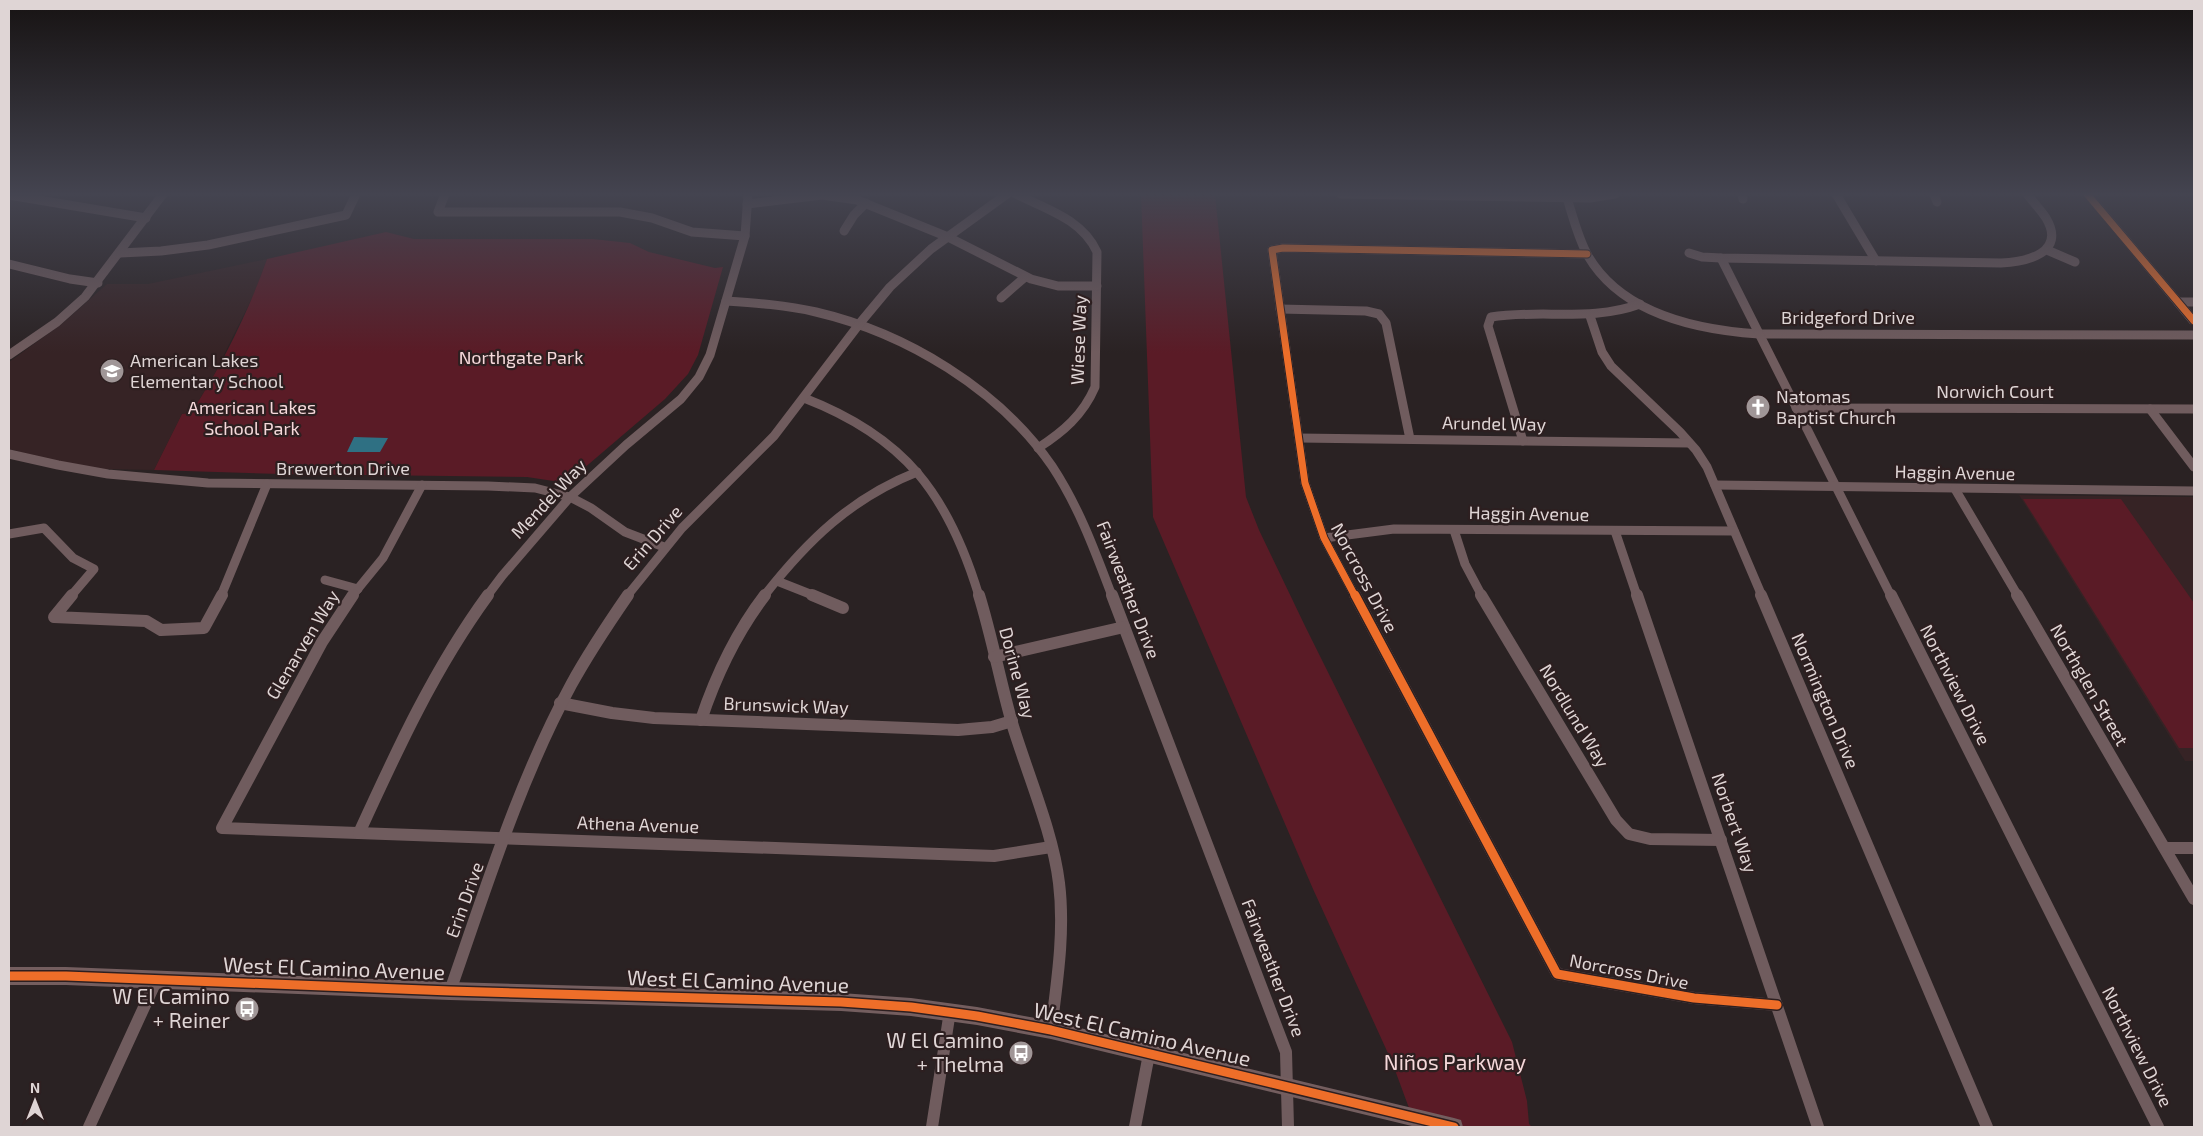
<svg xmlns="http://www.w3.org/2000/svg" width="2203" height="1136" viewBox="0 0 2203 1136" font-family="'Exo 2',sans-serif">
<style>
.built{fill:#362325}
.green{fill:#5a1b26}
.water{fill:#2f7083}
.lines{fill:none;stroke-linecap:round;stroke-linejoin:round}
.street-far1{stroke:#705c5e;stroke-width:9}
.street{stroke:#705c5e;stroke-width:12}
.secondary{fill:#745e5f;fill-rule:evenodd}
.cycleway-far1-casing{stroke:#2d1f20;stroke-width:9}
.cycleway-casing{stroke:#2d1f20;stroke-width:12}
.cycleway-far1{stroke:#ee6e29;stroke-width:7}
.cycleway{stroke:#ee6e29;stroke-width:9}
.labels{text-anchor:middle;stroke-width:4.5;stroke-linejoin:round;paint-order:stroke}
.street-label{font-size:18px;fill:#dfd5d5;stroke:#2d1f20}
.park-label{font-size:18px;fill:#f5d8da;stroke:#2d1f20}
.poi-label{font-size:18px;fill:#dfd5d5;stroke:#2d1f20;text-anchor:start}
.near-street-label{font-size:21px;fill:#dfd5d5;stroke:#2d1f20}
.near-poi-label{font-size:21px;fill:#dfd5d5;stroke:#2d1f20;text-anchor:end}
.near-park-label{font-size:21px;fill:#f5d8da;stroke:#2d1f20}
</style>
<rect width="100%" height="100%" fill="#2a2223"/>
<!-- built -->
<g class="built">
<polygon points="267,259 255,292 211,381 191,413 182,414 154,470 103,469 46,459 9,449 9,362 63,323 107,284 148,284"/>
<polygon points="2019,495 2194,497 2194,761 2185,761"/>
</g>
<!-- green -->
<g class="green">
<polygon points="1141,194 1215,194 1246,497 1259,530 1305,626 1512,1042 1527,1101 1529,1124 1532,1127 1416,1127 1392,1062 1313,889 1153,517"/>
<path d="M386 232 414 239H593L630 243 649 252 715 268 723 267 698 355 688 374 665 399 569 481 560 482 527 477 282 474 154 470 182 414 191 413C222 365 248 313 267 259Z"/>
<polygon points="2023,499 2121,499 2194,603 2194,748 2179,748"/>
</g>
<!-- water -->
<polygon class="water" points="354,437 388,438 380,452 347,452"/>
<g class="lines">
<!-- street-far1 -->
<g class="street-far1">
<polyline points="445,194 438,212 620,212 652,218 692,232 745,236"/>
<path d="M1016 194C1046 209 1082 219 1097 252L1095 387C1083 415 1063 432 1038 448"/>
<polyline points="1341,194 1590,198 1615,194"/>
<polyline points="1742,194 1743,199"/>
<polyline points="1836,194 1876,261"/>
<polyline points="1934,194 1937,202"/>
<polyline points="9,195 146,218"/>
<path d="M1567 198C1573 217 1578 238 1588 256 1622 314 1697 330 1759 334L2194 335"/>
<polyline points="747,204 822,195 857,200 948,237 1031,279 1058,286 1097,286"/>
<polyline points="844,231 854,215 866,203"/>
<polyline points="2047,250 2075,262"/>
<polyline points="120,253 161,251 208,245 346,215 356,194"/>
<path d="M1689 253 1702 257 1721 258 2001 263C2026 262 2067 253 2046 218 2041 210 2033 202 2027 194"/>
<polyline points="1721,258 1891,596"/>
<polyline points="9,264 70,279 98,283"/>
<polyline points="1001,298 1025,277"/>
<path d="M726 301C756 303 786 305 816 312 906 333 999 389 1052 466 1079 507 1095 551 1112 596"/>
<polyline points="2178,302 2194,302"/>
<polyline points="1280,309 1366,311 1379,314 1386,323 1410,439"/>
<polyline points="1590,316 1602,352 1611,366 1680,432 1696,450 1707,467 1762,596"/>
<polyline points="9,355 57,322 85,297 163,194"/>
<path d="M804 398C905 437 948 494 979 596"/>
<polyline points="1796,408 2194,409"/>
<polyline points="2150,409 2194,467"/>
<polyline points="1299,438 1689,443"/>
<path d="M1523 441 1488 326 1491 317C1541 309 1591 322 1640 304"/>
<polyline points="9,454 58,465 108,474 208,483 488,486 535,488 570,497 591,508 625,532 664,547"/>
<polyline points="1715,485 2194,491"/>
<polyline points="1955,489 2018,596"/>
<polyline points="1454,530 1465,564 1482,596"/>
<polyline points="1615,531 1637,596"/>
<polyline points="9,534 44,528 73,558 94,569 71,596"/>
<polyline points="1324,538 1394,529 1734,531"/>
<polyline points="325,580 358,589"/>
<polyline points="777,581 815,596"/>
<polyline points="221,596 267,484"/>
<polyline points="352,596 383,558 422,485"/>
<polyline points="487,596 502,576 570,497 626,445 681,399 699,377 710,355 745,236 748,194"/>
<polyline points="627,596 682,528 774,436 860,323 890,287 931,249 1007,194"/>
<path d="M764 596C807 541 851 498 917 472"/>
<polyline points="1355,596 1324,538 1305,483 1272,250 1283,248 1587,254"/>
</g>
<!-- street -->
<g class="street">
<polyline points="72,595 54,617 146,621 161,630 204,628 222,595"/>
<polyline points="353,595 322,642 222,828 994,856 1051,847"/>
<polyline points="812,595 843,608"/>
<path d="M979 595C992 637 1000 681 1012 723 1027 773 1053 832 1059 883 1065 932 1057 982 1051 1030"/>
<polyline points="1112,595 1286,1052 1288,1127"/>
<polyline points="1355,595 1557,974 1694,998 1777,1005"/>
<polyline points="1481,595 1616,820 1629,834 1650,839 1721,840"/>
<polyline points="1637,595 1818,1127"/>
<polyline points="1761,595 1987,1127"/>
<polyline points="1891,595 2158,1127"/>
<polyline points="2017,595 2194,899"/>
<polyline points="994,657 1124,627"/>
<polyline points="560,703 612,713 654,718 958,730 992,727 1012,721"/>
<path d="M701 720C716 675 736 633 765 595"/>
<path d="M359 833C397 750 434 669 488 595"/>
<polyline points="2165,848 2194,848"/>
<path d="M450 991C486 888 519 781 571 685 588 654 608 624 628 595"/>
<polyline points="89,1127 157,979"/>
<polyline points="932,1127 950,1011"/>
<polyline points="1135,1127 1149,1054"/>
</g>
<!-- secondary -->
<g class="secondary">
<polygon points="2082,194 2093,194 2194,314 2194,325 2190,324"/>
<polygon points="9,967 66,967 450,982 841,993 911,998 977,1007 1051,1021 1454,1118 1461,1120 1463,1127 1416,1127 1051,1039 977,1025 911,1016 841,1011 450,1000 66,985 9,985"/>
</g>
<defs>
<g id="cycleway-far1">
<polyline points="2087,194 2194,321"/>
<polyline points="1355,596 1324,538 1305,483 1272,250 1283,248 1587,254"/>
</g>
<g id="cycleway">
<polyline points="1355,595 1557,974 1694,998 1777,1005"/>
<polyline points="9,976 66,976 450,991 841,1002 911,1007 977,1016 1051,1030 1454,1127"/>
</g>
</defs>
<!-- cycleway-far1 casing -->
<use href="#cycleway-far1" class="cycleway-far1-casing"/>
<!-- cycleway casing -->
<use href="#cycleway" class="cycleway-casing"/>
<!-- cycleway-far1 -->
<use href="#cycleway-far1" class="cycleway-far1"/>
<!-- cycleway -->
<use href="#cycleway" class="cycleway"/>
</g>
<!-- sky -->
<linearGradient id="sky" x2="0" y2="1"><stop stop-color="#171313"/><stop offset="0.55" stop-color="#444450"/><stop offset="1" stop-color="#444450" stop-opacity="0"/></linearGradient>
<rect width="2203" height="353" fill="url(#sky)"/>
<!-- icons -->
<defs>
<symbol id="school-disc" viewBox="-11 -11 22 22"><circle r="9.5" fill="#a09697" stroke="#2d1f20"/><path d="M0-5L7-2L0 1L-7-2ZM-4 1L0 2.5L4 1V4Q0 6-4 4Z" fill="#fff"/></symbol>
<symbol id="church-disc" viewBox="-11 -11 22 22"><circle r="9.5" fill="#a09697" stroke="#2d1f20"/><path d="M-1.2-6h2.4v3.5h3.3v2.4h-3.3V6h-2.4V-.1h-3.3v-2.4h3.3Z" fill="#fff"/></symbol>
<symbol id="bus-disc" viewBox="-11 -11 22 22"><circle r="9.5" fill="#a09697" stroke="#2d1f20"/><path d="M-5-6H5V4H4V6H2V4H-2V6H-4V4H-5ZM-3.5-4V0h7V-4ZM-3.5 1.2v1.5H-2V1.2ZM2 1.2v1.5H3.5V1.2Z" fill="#fff"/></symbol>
</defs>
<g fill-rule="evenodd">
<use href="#school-disc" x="98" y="357" width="28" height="28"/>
<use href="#church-disc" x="1744" y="393" width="28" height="28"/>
<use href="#bus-disc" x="233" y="995" width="28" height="28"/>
<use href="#bus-disc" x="1007" y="1039" width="28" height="28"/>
</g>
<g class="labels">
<!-- street labels -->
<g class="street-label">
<text x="1848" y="324">Bridgeford Drive</text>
<text transform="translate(1079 340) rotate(-88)" y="6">Wiese Way</text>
<text x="1995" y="398">Norwich Court</text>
<text transform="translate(1494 424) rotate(1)" y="6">Arundel Way</text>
<text x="343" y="475">Brewerton Drive</text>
<text transform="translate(1955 473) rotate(1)" y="6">Haggin Avenue</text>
<text transform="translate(549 499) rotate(-47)" y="6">Mendel Way</text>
<text transform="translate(1529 514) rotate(1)" y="6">Haggin Avenue</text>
<text transform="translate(653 538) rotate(-49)" y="6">Erin Drive</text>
<text transform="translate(1364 578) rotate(62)" y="6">Norcross Drive</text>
<text transform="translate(1128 590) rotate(69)" y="6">Fairweather Drive</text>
<text transform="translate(303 645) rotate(-59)" y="6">Glenarven Way</text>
<text transform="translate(1017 673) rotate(75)" y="6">Dorine Way</text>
<text transform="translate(1955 685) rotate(63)" y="6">Northview Drive</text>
<text transform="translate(2089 685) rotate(60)" y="6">Northglen Street</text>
<text transform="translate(1825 701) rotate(67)" y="6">Normington Drive</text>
<text transform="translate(786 706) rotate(2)" y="6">Brunswick Way</text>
<text transform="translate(1574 716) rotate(59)" y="6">Nordlund Way</text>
<text transform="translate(1734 823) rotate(71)" y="6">Norbert Way</text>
<text transform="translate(638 825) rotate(2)" y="6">Athena Avenue</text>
<text transform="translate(465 900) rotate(-70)" y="6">Erin Drive</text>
<text transform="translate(1273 968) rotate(69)" y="6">Fairweather Drive</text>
<text transform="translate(1629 972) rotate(11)" y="6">Norcross Drive</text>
<text transform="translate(2137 1047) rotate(63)" y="6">Northview Drive</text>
</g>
<!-- park labels -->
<g class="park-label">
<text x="521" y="364">Northgate Park</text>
<text x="252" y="414">American Lakes<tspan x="252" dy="21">School Park</tspan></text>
</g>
<!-- poi labels -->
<g class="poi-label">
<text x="130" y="367">American Lakes<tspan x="130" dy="21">Elementary School</tspan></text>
<text x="1776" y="403">Natomas<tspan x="1776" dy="21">Baptist Church</tspan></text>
</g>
<!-- near-street labels -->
<g class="near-street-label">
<text transform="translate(334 969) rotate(2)" y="7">West El Camino Avenue</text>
<text transform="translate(738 982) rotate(2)" y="7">West El Camino Avenue</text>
<text transform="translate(1142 1035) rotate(13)" y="7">West El Camino Avenue</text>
</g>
<!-- near-poi labels -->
<g class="near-poi-label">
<text x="230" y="1004">W El Camino<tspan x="230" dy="24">+ Reiner</tspan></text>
<text x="1004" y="1048">W El Camino<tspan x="1004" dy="24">+ Thelma</tspan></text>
</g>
<!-- near-park labels -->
<g class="near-park-label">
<text x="1455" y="1070">Niños Parkway</text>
</g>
</g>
<!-- border -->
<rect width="2203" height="1136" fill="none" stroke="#dfd5d5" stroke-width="20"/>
<!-- north arrow -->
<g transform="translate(35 1101)" stroke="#2d1f20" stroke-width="4" paint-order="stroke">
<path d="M0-4L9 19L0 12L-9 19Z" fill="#dfd5d5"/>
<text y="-8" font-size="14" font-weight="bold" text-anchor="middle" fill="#dfd5d5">N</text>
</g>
</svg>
